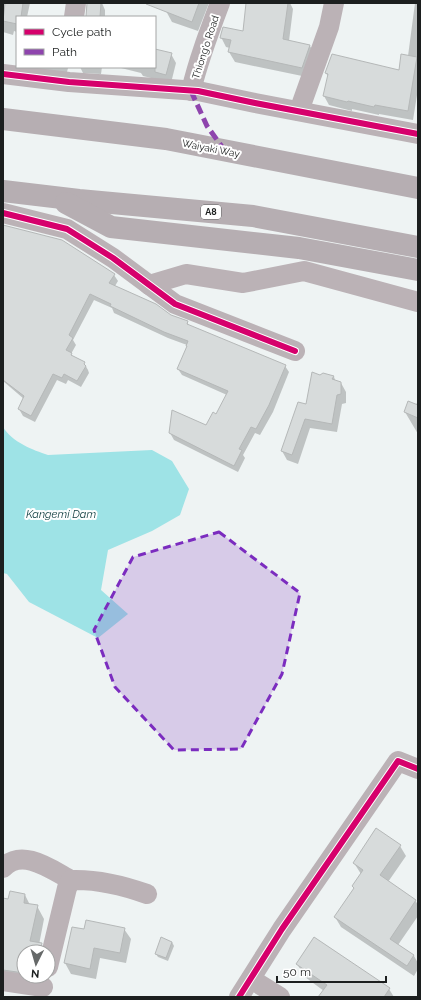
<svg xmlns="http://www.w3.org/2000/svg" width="421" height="1000" viewBox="0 0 421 1000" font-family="Raleway,sans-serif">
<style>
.water{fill:#9ee3e6}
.shadow{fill:#0003}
.building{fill:#d7dbdb;stroke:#b5b8b8}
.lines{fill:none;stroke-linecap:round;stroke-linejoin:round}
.minor{stroke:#bbb2b6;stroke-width:20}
.highway{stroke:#b6aeb2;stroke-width:22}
.quiet{stroke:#8e44ad;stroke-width:5;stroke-dasharray:10 5;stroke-linecap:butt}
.cycleway-casing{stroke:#fff;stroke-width:8}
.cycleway{stroke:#d6006c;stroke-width:6}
.marked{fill:#7b2cbf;fill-opacity:0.2;stroke:#7b2cbf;stroke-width:3;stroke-dasharray:8 5;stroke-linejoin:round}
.labels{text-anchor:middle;stroke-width:4;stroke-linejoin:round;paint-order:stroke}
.shield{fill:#fff;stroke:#606262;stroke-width:1}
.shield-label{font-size:9px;font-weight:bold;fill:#1c1f1f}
.street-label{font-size:10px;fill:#1c1f1f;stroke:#fff}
.water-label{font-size:11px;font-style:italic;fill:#0a3a3c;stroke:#fff}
</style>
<rect width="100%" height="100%" fill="#eef3f3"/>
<!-- water -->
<path class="water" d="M3 427C12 442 33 450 48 455L152 450 172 461 189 489 180 515 152 531 108 550 101 590 128 614 98 638 29 602 7 574 3 573Z"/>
<!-- shadow -->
<g class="shadow">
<polygon points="3,3 32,3 30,3 27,17 17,17 17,32 14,31 13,35 3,32"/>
<polygon points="88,3 102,3 105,10 105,17 87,17"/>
<polygon points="169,3 209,3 198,31 172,22 166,11"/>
<polygon points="247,3 290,3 293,9 289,41 310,46 315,55 307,77 235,62 229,52 230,48 226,47 221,37 243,32"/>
<polygon points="415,3 418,3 418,89 413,120 379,114 379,115 352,109 352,111 329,105 324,96 328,77 326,73 399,71 408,56"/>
<polygon points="155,49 171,54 176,63 171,83 143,76 141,73 117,67 155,67"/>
<polygon points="34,67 67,67 68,68 66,76 37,73"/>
<polygon points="80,67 102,67 101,74 83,73"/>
<polygon points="3,226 114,275 118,281 115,286 170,316 187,322 189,326 285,366 289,372 273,412 260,435 255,433 243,455 245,458 238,472 174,440 170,433 207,426 217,415 227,395 182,375 178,369 188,347 187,345 168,338 114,313 112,308 94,300 73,340 76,345 71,354 73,357 84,363 88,370 89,373 81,387 68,380 66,384 57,380 35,422 23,416 19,409 24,399 3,381"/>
<polygon points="323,374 334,377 336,382 341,383 346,392 346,403 342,404 337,432 310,428 298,464 287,460 282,451 306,405 320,377"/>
<polygon points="418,400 418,434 405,412 416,405"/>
<polygon points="400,846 406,856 388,882 415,900 418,905 418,916 398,945 414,956 418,963 418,969 414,976 341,927 335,917 354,889 353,887 361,874 354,863"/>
<polygon points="25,895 30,905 37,906 44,919 38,950 39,952 24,952 24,976 3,986 3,899 9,901"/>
<polygon points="124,929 131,939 126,963 100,958 96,979 71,974 65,963 85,930"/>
<polygon points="172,942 174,946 168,961 158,957 156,954"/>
<polygon points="297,964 389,989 394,997 324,997 324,991 305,977"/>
</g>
<!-- building -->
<g class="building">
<polygon points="5,3 23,3 21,17 17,17 17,24 3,21"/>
<polygon points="87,3 101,3 100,17 86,17"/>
<polygon points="146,3 199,3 192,22 146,4"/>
<polygon points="246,3 288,3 283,39 310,45 302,68 228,52 231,40 220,38 221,34 223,27 243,31"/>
<polygon points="155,49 172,53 166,75 155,72"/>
<polygon points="332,54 399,70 401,54 417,57 408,111 375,105 374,107 348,101 347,102 323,96 328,74 325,73"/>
<polygon points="3,225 62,240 115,274 109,283 156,304 171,315 188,321 187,324 286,365 269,405 256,429 251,427 239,449 242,450 234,466 169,433 172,410 206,425 213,412 216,414 228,391 177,369 187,346 186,346 188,341 164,332 110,306 111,304 90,294 69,335 73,338 66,350 72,353 71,355 85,362 84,364 86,366 77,381 64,374 62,378 53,374 31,416 18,409 24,396 3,380"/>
<polygon points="312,372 320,375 323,373 334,376 332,379 341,382 341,394 337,395 332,424 305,419 292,455 281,451 298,402 306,404"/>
<polygon points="408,401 418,405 418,418 404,412"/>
<polygon points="376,828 401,845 380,875 416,900 390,939 414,955 407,966 334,917 354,888 352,886 363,870 353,863"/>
<polygon points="10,891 25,894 24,903 38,905 30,941 42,943 40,952 24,952 24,973 3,970 3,898 8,899"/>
<polygon points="86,920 125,928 120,953 94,948 90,969 64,963 72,927 84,929"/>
<polygon points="161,937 172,942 166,958 155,954"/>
<polygon points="314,937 390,988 384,997 318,997 327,985 296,964"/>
</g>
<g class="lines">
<!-- minor -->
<g class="minor">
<polyline points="74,17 76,3"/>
<polyline points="3,74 69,82 198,91 255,103 418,134"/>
<path d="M191 91C198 61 209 32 220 3"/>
<polyline points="299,111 329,27 334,3"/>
<polyline points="3,213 67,229 113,258 175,304 295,351"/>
<polyline points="149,285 186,274 243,283 304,271 418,302"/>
<path d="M3 868C22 847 52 870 71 880"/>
<path d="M48 967 67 888 71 880C98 879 122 885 147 894"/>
<polyline points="251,979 280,997"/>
<polyline points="3,981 43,987"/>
<polyline points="239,997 282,929 398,761 418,769"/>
</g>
<!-- highway -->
<g class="highway">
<polyline points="3,119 166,139 418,188"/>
<polyline points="3,191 79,200 253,216 418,247"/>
<polyline points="66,203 111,227 299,248 418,270"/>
</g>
<!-- quiet -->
<polyline class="quiet" points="191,91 207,126 225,151"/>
<defs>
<g id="cycleway">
<polyline points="3,74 69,82 198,91 255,103 418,134"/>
<polyline points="3,213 67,229 113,258 175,304 295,351"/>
<polyline points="239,997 282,929 398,761 418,769"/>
</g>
</defs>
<!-- cycleway casing -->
<use href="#cycleway" class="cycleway-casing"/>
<!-- cycleway -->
<use href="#cycleway" class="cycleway"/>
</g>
<!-- marked area -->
<path class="marked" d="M219 532 300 593 282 674 241 749 174 750 115 687 94 630 133 557Z"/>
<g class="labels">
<!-- shield labels -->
<rect class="shield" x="201" y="205" width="20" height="14" rx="3"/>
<g class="shield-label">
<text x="211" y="215">A8</text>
</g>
<!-- street labels -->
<g class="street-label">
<text transform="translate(205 47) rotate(-72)" y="4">Thiong'o Road</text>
<text transform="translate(211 148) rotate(11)" y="4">Waiyaki Way</text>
</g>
<!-- water labels -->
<g class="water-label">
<text x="61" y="518">Kangemi Dam</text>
</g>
</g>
<!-- border -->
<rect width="421" height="1000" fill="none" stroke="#1c1f1f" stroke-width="8"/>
<!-- legend -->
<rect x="16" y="16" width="140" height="52" fill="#ffffff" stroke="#a4a5a5"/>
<rect x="24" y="29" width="20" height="6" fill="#d6006c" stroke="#a4a5a5"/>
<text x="52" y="36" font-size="12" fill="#1c1f1f">Cycle path</text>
<rect x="24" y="49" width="20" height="6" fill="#8e44ad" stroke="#a4a5a5"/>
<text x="52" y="56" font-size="12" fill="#1c1f1f">Path</text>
<!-- north arrow -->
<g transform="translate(36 964) rotate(185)"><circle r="19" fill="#ffffff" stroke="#a4a5a5"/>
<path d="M0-3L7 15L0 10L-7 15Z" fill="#666969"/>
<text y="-6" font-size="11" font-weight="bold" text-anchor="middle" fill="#1c1f1f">N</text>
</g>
<!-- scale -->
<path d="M277 976v6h109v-6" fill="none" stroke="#1c1f1f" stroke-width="2"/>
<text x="283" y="976" font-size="12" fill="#1c1f1f" stroke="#ffffff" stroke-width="3" paint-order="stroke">50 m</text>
</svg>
